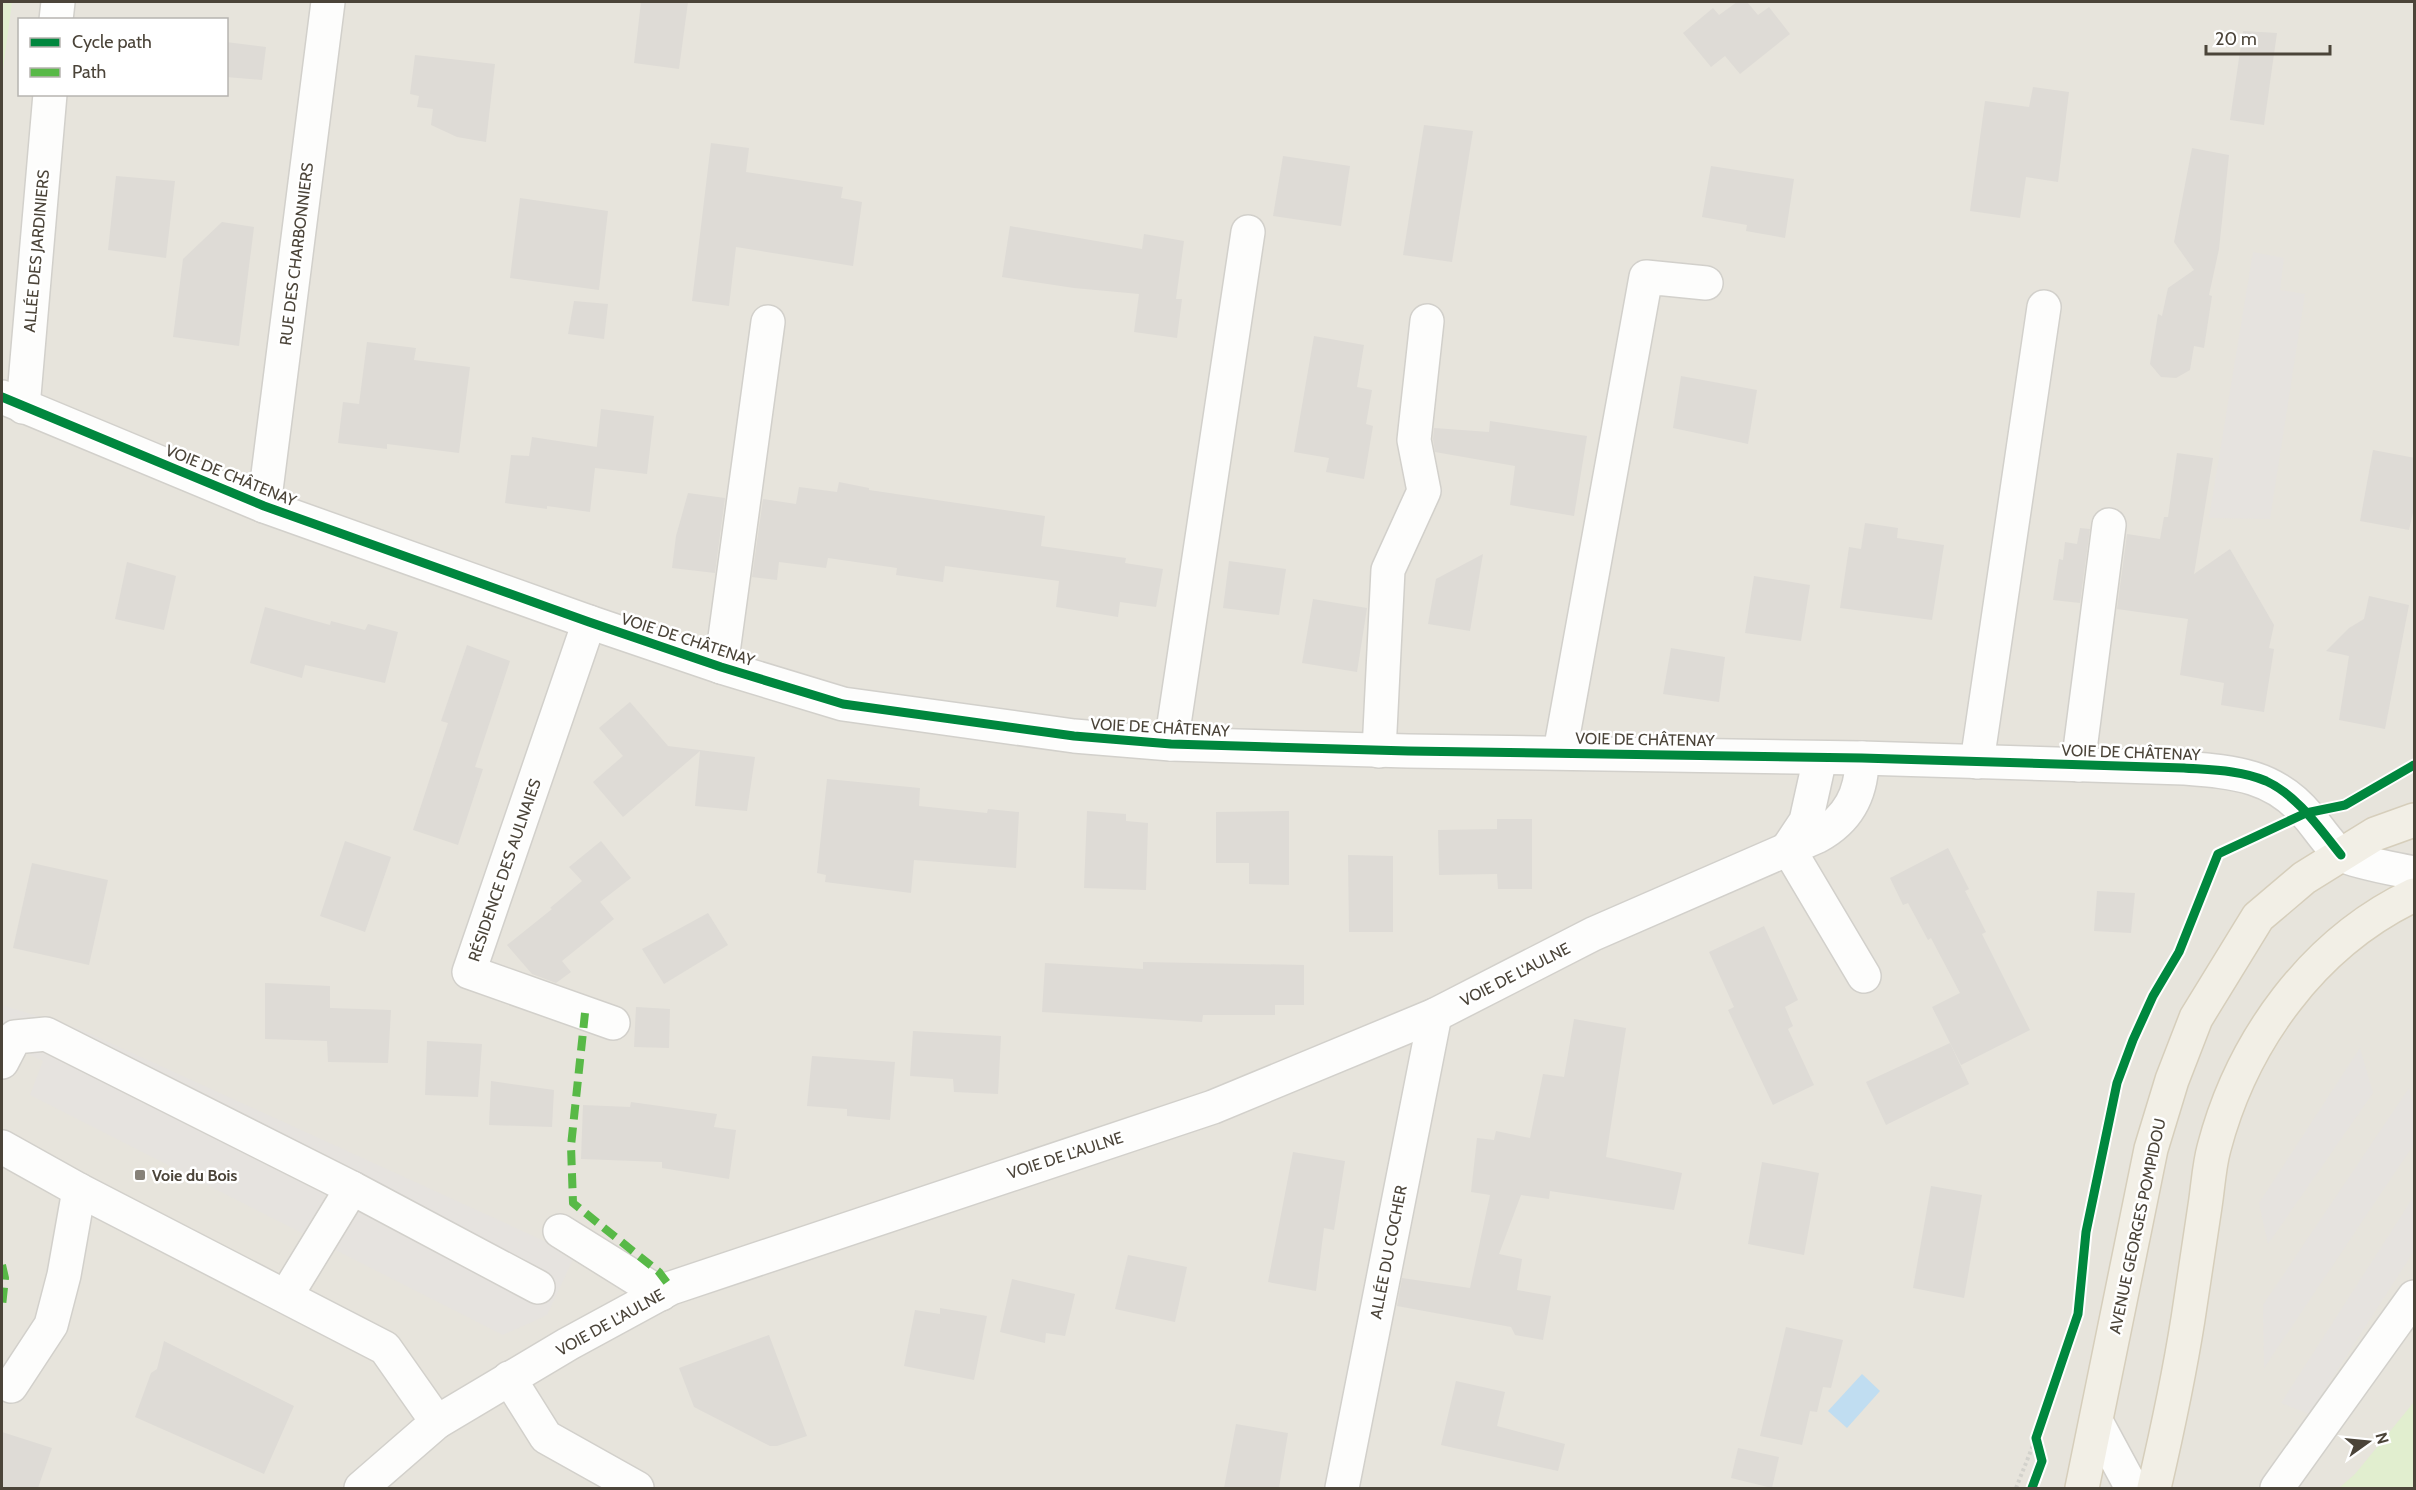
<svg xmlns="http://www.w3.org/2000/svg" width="2416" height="1490" viewBox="0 0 2416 1490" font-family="Cabin,sans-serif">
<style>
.residential{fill:#e7e4dc;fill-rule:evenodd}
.green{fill:#e1eecf}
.parking{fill:#e6e3df}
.water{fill:#c0ddf1}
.building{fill:#dedbd6}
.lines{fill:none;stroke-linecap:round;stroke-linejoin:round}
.minor-casing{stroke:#d2d0cb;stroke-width:36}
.major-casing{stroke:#d6cebb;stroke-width:36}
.path{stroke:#d3d2cc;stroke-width:4;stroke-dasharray:3 3;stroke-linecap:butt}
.minor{stroke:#fdfdfc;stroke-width:33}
.major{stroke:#f2efe6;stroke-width:33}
.quiet{stroke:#58b947;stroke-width:8;stroke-dasharray:15 8;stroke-linecap:butt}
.cycleway-casing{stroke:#fff;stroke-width:13}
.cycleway{stroke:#00873e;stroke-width:9}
.poi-dot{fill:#868178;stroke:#fff;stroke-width:2}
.labels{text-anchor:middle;stroke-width:5;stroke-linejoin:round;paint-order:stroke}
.street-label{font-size:16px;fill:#4b4439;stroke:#fff}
.poi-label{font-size:16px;font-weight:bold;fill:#4b4439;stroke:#fff;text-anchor:start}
</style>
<rect width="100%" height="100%" fill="#f4f2ee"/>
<!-- residential -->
<path class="residential" d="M2 2H2414V1488H2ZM20 20H226V94H20Z"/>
<!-- green -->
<g class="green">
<polygon points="2,2 12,2 2,77"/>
<polygon points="2414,1402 2414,1488 2339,1488 2355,1474"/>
</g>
<!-- parking -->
<g class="parking">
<polygon points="2253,252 2284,258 2280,290 2305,294 2270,519 2209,518"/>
<polygon points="2,1005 82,1030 575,1255 547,1315 503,1335 30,1095 43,1061 2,1042"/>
<polygon points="2360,1048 2373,1093 2268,1244 2259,1203"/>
<polygon points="2409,1088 2414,1107 2414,1144 2264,1368 2263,1305"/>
<polygon points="2414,1196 2414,1251 2309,1414 2281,1403"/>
</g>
<!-- water -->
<polygon class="water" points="1862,1374 1880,1391 1847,1428 1828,1411"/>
<!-- building -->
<g class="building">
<polygon points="641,2 688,2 679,69 634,63"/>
<polygon points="1737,2 1747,2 1758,15 1769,7 1790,34 1740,74 1725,56 1711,67 1683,33 1713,8 1719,15"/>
<polygon points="2243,31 2277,33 2264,125 2230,120"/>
<polygon points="226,42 266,47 262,80 226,77"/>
<polygon points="415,55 495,64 486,142 457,137 431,125 433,109 417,107 419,96 410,94"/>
<polygon points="2033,87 2069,92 2058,182 2026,177 2020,218 1970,211 1985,101 2029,107"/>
<polygon points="1424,125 1473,131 1452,262 1403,255"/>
<polygon points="711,143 749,148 746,172 843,187 841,198 862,202 853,266 736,247 729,306 692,301"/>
<polygon points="2192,148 2229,155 2219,249 2209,295 2212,296 2204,348 2194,346 2190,370 2176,378 2161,377 2150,364 2158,314 2162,316 2168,288 2194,270 2174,242"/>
<polygon points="1283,156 1350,166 1341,226 1273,216"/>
<polygon points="1711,166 1794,179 1785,238 1746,231 1747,225 1702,217"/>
<polygon points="116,176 175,181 166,258 108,250"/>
<polygon points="520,198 608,211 599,290 510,278"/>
<polygon points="222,222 254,227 239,346 173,337 183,259"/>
<polygon points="1010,226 1142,249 1144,234 1184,241 1176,299 1182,299 1177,338 1134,332 1139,294 1074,288 1002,277"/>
<polygon points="574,301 608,304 604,339 568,334"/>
<polygon points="1314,336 1364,345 1357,387 1372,390 1366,424 1373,426 1364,479 1326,472 1329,458 1294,452"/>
<polygon points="367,342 416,348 414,360 470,367 459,453 387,444 387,449 338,443 343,402 359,404"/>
<polygon points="1681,376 1757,390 1748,444 1673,428"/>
<polygon points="601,409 654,416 647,474 595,468 590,512 547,506 547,509 505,503 511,455 529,456 532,437 597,447 596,454"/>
<polygon points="1490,421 1587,436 1574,516 1510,505 1515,466 1435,452 1433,439 1434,428 1489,432"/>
<polygon points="2373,450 2415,458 2415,504 2409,530 2360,521"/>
<polygon points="2177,453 2213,458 2194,574 2230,549 2274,625 2269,648 2274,649 2264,712 2221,705 2224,683 2180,675 2188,619 2117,609 2127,534 2160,539 2164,517 2168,517"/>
<polygon points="839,482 869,488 869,490 1045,516 1041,546 1126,558 1125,563 1163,569 1156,607 1120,602 1118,617 1056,607 1059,581 945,566 943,582 896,575 897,568 828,558 826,568 779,562 777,580 752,577 763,499 796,504 799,487 837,492"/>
<polygon points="688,493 725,498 715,573 672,568 676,536"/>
<polygon points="1865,523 1898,528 1897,538 1944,545 1932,620 1840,608 1849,547 1861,549"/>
<polygon points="2080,528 2090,529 2080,603 2053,600 2059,559 2063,560 2065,542 2077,544"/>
<polygon points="1483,554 1470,631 1428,624 1436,579"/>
<polygon points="1229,561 1286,569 1279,615 1223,608"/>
<polygon points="127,562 176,576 164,630 115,619"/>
<polygon points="1754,576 1810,585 1801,641 1745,633"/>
<polygon points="2369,596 2409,605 2385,729 2339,720 2349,656 2326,651 2349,628 2364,619"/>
<polygon points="1313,599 1367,608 1357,672 1302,663"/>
<polygon points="265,607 330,625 331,621 365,630 368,624 398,632 385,683 305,665 302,678 250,663"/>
<polygon points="467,645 510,661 475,767 483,769 458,845 413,830 448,723 441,721"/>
<polygon points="1671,648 1725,657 1719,702 1663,694"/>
<polygon points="630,702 668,746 755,757 747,811 695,806 700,751 623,817 593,782 623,756 599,728"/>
<polygon points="827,779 920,788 919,806 987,813 988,809 1019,812 1016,868 914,860 911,893 825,882 826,875 817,873"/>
<polygon points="1087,811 1126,814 1126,821 1148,823 1146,890 1084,888"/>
<polygon points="1289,811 1289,885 1249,884 1249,863 1216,863 1216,812"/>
<polygon points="1497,819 1532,819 1532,889 1498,889 1497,874 1439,875 1438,830 1497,829"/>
<polygon points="345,841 391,857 365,932 320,916"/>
<polygon points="601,841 631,878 600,902 597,898 614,919 562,961 571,972 556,983 532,974 507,945 552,909 550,908 582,881 569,867"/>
<polygon points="1948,848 1969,889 1965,891 1986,932 1982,934 2030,1030 1961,1065 1932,1007 1960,993 1931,938 1928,940 1908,903 1903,905 1890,878"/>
<polygon points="1348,855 1393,856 1393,932 1349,932"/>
<polygon points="32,863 108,880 89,965 13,948"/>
<polygon points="2097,891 2135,893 2131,933 2094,931"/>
<polygon points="708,913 728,945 664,984 642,949"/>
<polygon points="1764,926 1798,1000 1785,1007 1793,1026 1788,1029 1814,1085 1773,1105 1728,1010 1734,1007 1709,952"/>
<polygon points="1143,962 1304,965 1304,1005 1275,1005 1275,1015 1203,1015 1202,1022 1042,1012 1045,963 1143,969"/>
<polygon points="265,983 330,986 330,1008 391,1010 388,1063 328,1062 327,1041 265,1039"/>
<polygon points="636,1007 670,1009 669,1048 634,1047"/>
<polygon points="1574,1019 1626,1028 1606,1157 1682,1173 1674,1210 1550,1191 1549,1199 1521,1195 1499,1254 1522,1259 1517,1290 1551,1296 1543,1340 1515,1335 1511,1327 1397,1306 1402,1278 1470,1288 1490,1195 1471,1192 1477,1138 1494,1140 1496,1131 1530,1138 1543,1074 1564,1077"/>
<polygon points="913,1031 1001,1036 998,1094 954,1092 953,1079 910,1076"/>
<polygon points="427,1041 482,1044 478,1097 425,1095"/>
<polygon points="1950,1043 1969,1084 1886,1125 1866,1082"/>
<polygon points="812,1056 895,1062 890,1120 847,1116 847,1109 807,1106"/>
<polygon points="491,1081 554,1090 552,1127 489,1125"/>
<polygon points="631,1102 717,1114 714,1127 736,1130 729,1179 662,1168 662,1162 581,1159 583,1105 630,1107"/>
<polygon points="1293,1152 1345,1161 1334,1230 1324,1228 1316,1291 1268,1282"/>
<polygon points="1762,1162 1819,1173 1804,1255 1748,1244"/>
<polygon points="1931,1186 1982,1195 1964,1298 1913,1288"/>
<polygon points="1128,1255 1187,1267 1175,1322 1115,1309"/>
<polygon points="1012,1279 1075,1294 1065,1336 1046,1333 1045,1343 1000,1332"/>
<polygon points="940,1308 987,1316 974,1380 904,1366 915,1310 940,1314"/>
<polygon points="1786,1327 1843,1340 1831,1388 1823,1387 1817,1412 1810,1411 1802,1445 1760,1436"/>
<polygon points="769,1335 807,1436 777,1446 770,1446 694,1407 679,1368"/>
<polygon points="164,1341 294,1406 264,1474 135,1417 151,1373 157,1369"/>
<polygon points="1456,1381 1505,1392 1497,1426 1565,1444 1558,1471 1441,1445"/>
<polygon points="1236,1424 1288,1433 1279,1488 1224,1488"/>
<polygon points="2,1432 52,1448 38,1488 2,1488"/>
<polygon points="1738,1448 1779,1457 1772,1488 1731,1478"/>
</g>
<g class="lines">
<defs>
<g id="minor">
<polyline points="56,20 58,2"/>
<path d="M2 397 264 506 589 622 721 667 843 704 1074 736 1171 744 1408 751 1862 758 2184 768C2234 772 2275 775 2309 817 2317 826 2333 850 2342 855 2358 863 2396 869 2414 873"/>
<polyline points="23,407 50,94"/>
<polyline points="264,506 328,2"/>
<polyline points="589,622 469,972 613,1023"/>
<polyline points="721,667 768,322"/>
<polyline points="1171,744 1248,232"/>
<polyline points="1379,751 1388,570 1424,491 1414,440 1427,321"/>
<polyline points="1560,752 1646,277 1706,283"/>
<polyline points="1977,762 2044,307"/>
<polyline points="2078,765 2109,525"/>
<polyline points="1788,848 1864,976"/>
<polyline points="1788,848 1806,821 1820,758"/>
<polyline points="2,1062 15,1037 46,1034 352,1188 538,1287"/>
<polyline points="2,1147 79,1190 385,1348 437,1422"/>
<polyline points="560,1231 661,1294"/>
<polyline points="286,1296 352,1188"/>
<polyline points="509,1378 546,1437 637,1488"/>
<polyline points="11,1386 51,1325 64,1275 79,1190"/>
<polyline points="2097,1423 2132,1488"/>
<path d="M361 1488 437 1422 568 1344 671 1288 1213 1107 1435 1015 1593 934 1818 836C1849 819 1862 793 1862 758"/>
<polyline points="1342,1488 1435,1015"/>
<polyline points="2277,1488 2414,1297"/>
</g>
<g id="major">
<polyline points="2082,1488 2151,1149 2172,1080 2196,1018 2258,917 2304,878 2341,855 2375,834 2414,820"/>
<path d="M2154 1488C2167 1432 2179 1376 2188 1319 2194 1281 2199 1244 2205 1206 2208 1187 2209 1166 2214 1148 2242 1041 2313 943 2414 895"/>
</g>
</defs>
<!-- minor casing -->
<use href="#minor" class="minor-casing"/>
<!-- major casing -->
<use href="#major" class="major-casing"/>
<!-- path -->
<polyline class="path" points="2016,1488 2036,1438"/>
<!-- minor -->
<use href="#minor" class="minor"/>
<!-- major -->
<use href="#major" class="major"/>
<!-- quiet -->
<g class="quiet">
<polyline points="585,1013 571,1146 573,1203 659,1272 671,1288"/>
<polyline points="2,1265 5,1278 2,1306"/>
</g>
<defs>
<g id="cycleway">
<path d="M2 397 264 506 589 622 721 667 843 704 1074 736 1171 744 1408 751 1862 758 2184 768C2211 770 2240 770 2266 781 2297 795 2320 829 2341 855"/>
<polyline points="2032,1488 2042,1461 2036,1438 2078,1314 2086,1232 2117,1083 2133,1040 2153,996 2179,952 2218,854 2306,813 2345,805 2414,765"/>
</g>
</defs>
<!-- cycleway casing -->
<use href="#cycleway" class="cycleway-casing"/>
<!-- cycleway -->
<use href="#cycleway" class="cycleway"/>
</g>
<!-- markers -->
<rect class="poi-dot" x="134" y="1169" width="12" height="12" rx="3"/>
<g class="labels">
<!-- street labels -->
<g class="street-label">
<text transform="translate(36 251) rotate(-85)" y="6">ALLÉE DES JARDINIERS</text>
<text transform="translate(296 254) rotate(-83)" y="6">RUE DES CHARBONNIERS</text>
<text transform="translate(231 475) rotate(22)" y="6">VOIE DE CHÂTENAY</text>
<text transform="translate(688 639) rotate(18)" y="6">VOIE DE CHÂTENAY</text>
<text transform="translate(1160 727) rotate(3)" y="6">VOIE DE CHÂTENAY</text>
<text transform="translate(1645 739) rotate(1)" y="6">VOIE DE CHÂTENAY</text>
<text transform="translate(2131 752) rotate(2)" y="6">VOIE DE CHÂTENAY</text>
<text transform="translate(504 870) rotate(-71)" y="6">RÉSIDENCE DES AULNAIES</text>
<text transform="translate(1515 974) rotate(-27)" y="6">VOIE DE L'AULNE</text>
<text transform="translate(1065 1155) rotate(-18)" y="6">VOIE DE L'AULNE</text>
<text transform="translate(2137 1226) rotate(-78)" y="6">AVENUE GEORGES POMPIDOU</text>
<text transform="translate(1388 1252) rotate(-79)" y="6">ALLÉE DU COCHER</text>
<text transform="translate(610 1322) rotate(-29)" y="6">VOIE DE L'AULNE</text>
</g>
<!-- poi labels -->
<g class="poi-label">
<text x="152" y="1181">Voie du Bois</text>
</g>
</g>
<!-- border -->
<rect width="2416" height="1490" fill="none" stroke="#4b4439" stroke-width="6"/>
<!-- legend -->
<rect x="18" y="18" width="210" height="78" fill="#ffffff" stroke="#b7b4b0" stroke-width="1.5"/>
<rect x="30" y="38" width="30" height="9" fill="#00873e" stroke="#b7b4b0" stroke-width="1.5"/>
<text x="72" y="48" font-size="18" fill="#4b4439">Cycle path</text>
<rect x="30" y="68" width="30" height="9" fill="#58b947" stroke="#b7b4b0" stroke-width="1.5"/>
<text x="72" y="78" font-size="18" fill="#4b4439">Path</text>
<!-- north arrow -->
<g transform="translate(2368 1442) rotate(75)" stroke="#ffffff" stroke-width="4.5" paint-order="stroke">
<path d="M0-4.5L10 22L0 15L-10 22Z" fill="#4b4439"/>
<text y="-9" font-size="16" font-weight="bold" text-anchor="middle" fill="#4b4439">N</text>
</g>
<!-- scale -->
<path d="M2206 45v9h124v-9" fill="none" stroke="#4b4439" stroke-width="3"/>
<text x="2215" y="45" font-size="18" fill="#4b4439" stroke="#ffffff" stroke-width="4.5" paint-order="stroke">20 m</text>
</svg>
